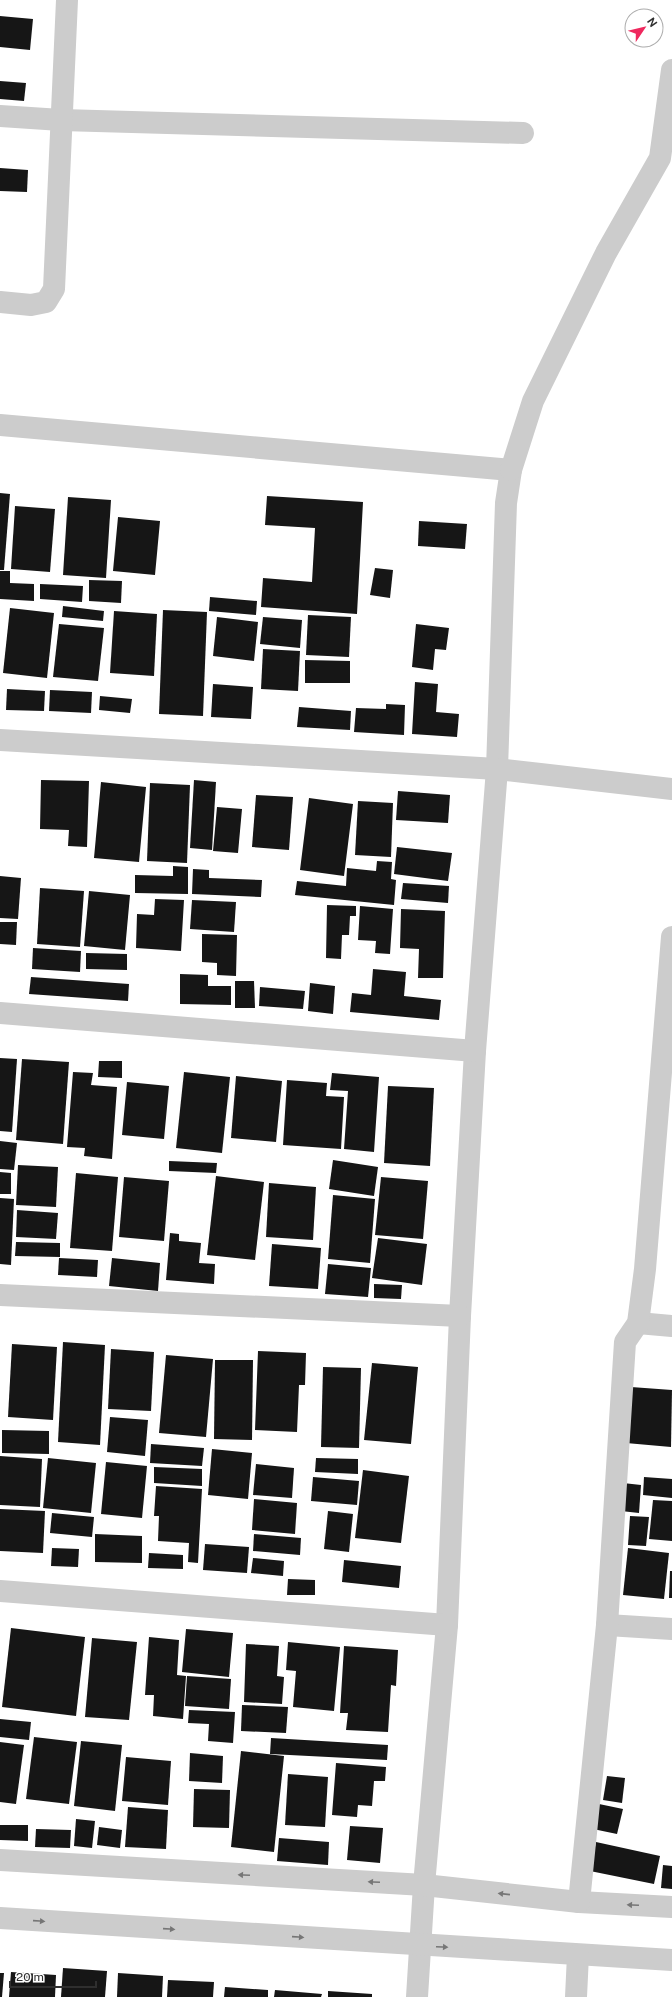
<svg xmlns="http://www.w3.org/2000/svg" width="672" height="1997" viewBox="0 0 672 1997" font-family="'Public Sans',sans-serif">
<style>
.building{fill:#161616}
.lines{fill:none;stroke-linecap:round;stroke-linejoin:round}
.minor{stroke:#ccc;stroke-width:22}
.oneway{fill:#767676}
</style>
<rect width="100%" height="100%" fill="#fff"/>
<!-- building -->
<g class="building">
<polygon points="0,16 33,19 30,50 0,47"/>
<polygon points="0,81 26,83 24,101 0,99"/>
<polygon points="0,168 28,170 27,192 0,191"/>
<polygon points="0,493 10,494 4,570 0,570"/>
<polygon points="267,496 363,502 357,614 261,607 263,578 312,582 315,528 265,525"/>
<polygon points="68,497 111,500 106,578 63,575"/>
<polygon points="15,506 55,509 50,572 11,569"/>
<polygon points="118,517 160,521 155,575 113,571"/>
<polygon points="419,521 467,524 465,549 418,546"/>
<polygon points="375,568 393,570 390,598 370,595"/>
<polygon points="0,571 10,571 10,583 34,584 34,601 0,599"/>
<polygon points="89,580 122,581 121,603 89,601"/>
<polygon points="40,584 83,586 82,602 40,599"/>
<polygon points="210,597 257,601 256,615 209,611"/>
<polygon points="63,606 104,611 103,621 62,617"/>
<polygon points="10,608 54,613 47,678 3,673"/>
<polygon points="163,610 207,612 203,716 159,714"/>
<polygon points="114,611 157,614 154,676 110,673"/>
<polygon points="308,615 351,617 349,657 306,655"/>
<polygon points="217,617 258,622 254,661 213,656"/>
<polygon points="263,617 302,620 300,648 260,644"/>
<polygon points="59,624 104,628 98,681 53,677"/>
<polygon points="416,624 449,628 446,650 435,649 433,670 412,667"/>
<polygon points="263,649 300,651 298,691 261,689"/>
<polygon points="305,660 350,661 350,683 305,683"/>
<polygon points="415,682 438,684 436,712 459,714 457,737 412,734"/>
<polygon points="213,684 253,687 251,719 211,717"/>
<polygon points="7,689 45,691 44,711 6,710"/>
<polygon points="50,690 92,692 91,713 49,711"/>
<polygon points="100,696 132,699 130,713 99,710"/>
<polygon points="386,704 405,705 404,735 354,732 356,708 386,709"/>
<polygon points="299,707 351,711 350,730 297,727"/>
<polygon points="41,780 89,781 87,847 68,846 69,830 40,829"/>
<polygon points="194,780 216,782 212,850 190,848"/>
<polygon points="101,782 146,787 139,862 94,858"/>
<polygon points="150,783 190,785 187,863 147,861"/>
<polygon points="398,791 450,795 448,823 396,820"/>
<polygon points="256,795 293,797 289,850 252,847"/>
<polygon points="309,798 353,804 344,876 300,870"/>
<polygon points="358,801 393,803 391,857 355,855"/>
<polygon points="217,807 242,809 238,853 213,851"/>
<polygon points="397,847 452,853 448,881 394,874"/>
<polygon points="377,861 392,862 391,879 396,880 394,905 295,895 297,881 346,886 347,868 376,871"/>
<polygon points="173,866 188,867 188,894 135,893 135,875 173,876"/>
<polygon points="193,869 209,870 209,878 262,880 261,897 192,894"/>
<polygon points="0,876 21,878 18,919 0,918"/>
<polygon points="403,883 449,886 448,903 401,899"/>
<polygon points="40,888 84,891 80,947 37,944"/>
<polygon points="89,891 130,895 125,950 84,946"/>
<polygon points="155,899 184,900 181,951 136,948 137,914 154,915"/>
<polygon points="192,900 236,902 234,932 190,929"/>
<polygon points="327,905 356,906 356,916 350,916 349,935 342,935 341,959 326,958"/>
<polygon points="360,906 393,909 390,954 375,953 376,941 358,940"/>
<polygon points="401,909 445,911 443,978 418,978 419,949 400,948"/>
<polygon points="0,922 17,922 16,945 0,944"/>
<polygon points="202,934 237,935 236,976 217,975 217,963 202,962"/>
<polygon points="33,948 81,951 80,972 32,969"/>
<polygon points="86,953 127,954 127,970 86,969"/>
<polygon points="373,969 406,972 404,996 441,1000 439,1020 350,1012 352,993 371,995"/>
<polygon points="180,974 208,975 208,986 231,986 231,1005 180,1004"/>
<polygon points="31,977 129,984 128,1001 29,994"/>
<polygon points="235,981 254,981 255,1008 235,1008"/>
<polygon points="310,983 335,986 333,1014 308,1011"/>
<polygon points="260,987 305,991 303,1009 259,1006"/>
<polygon points="0,1058 17,1059 12,1132 0,1131"/>
<polygon points="22,1059 69,1062 63,1144 16,1140"/>
<polygon points="99,1061 122,1061 122,1078 98,1077"/>
<polygon points="73,1072 93,1073 91,1085 117,1087 112,1159 84,1156 85,1148 67,1147"/>
<polygon points="184,1072 230,1077 222,1153 176,1148"/>
<polygon points="332,1073 379,1077 374,1152 344,1149 348,1091 330,1090"/>
<polygon points="236,1076 282,1081 276,1142 231,1138"/>
<polygon points="287,1080 327,1083 326,1096 344,1097 341,1149 283,1145"/>
<polygon points="127,1082 169,1086 164,1139 122,1135"/>
<polygon points="388,1086 434,1088 430,1166 384,1163"/>
<polygon points="0,1141 17,1143 14,1170 0,1169"/>
<polygon points="333,1160 378,1167 374,1196 329,1189"/>
<polygon points="169,1161 217,1163 216,1173 169,1171"/>
<polygon points="18,1165 58,1167 56,1207 16,1205"/>
<polygon points="0,1172 11,1173 11,1194 0,1194"/>
<polygon points="76,1173 118,1177 112,1251 70,1248"/>
<polygon points="216,1176 264,1182 255,1260 207,1255"/>
<polygon points="124,1177 169,1181 164,1241 119,1237"/>
<polygon points="381,1177 428,1181 423,1239 375,1235"/>
<polygon points="269,1183 316,1187 313,1240 266,1237"/>
<polygon points="333,1195 375,1199 370,1263 328,1259"/>
<polygon points="0,1198 14,1199 11,1265 0,1264"/>
<polygon points="17,1210 58,1213 56,1239 16,1237"/>
<polygon points="170,1233 179,1234 179,1241 201,1243 199,1263 215,1264 214,1284 166,1280"/>
<polygon points="378,1238 427,1244 422,1285 372,1278"/>
<polygon points="16,1242 60,1243 60,1257 15,1256"/>
<polygon points="272,1244 321,1248 318,1289 269,1286"/>
<polygon points="59,1258 98,1260 97,1277 58,1275"/>
<polygon points="112,1258 160,1263 158,1291 109,1286"/>
<polygon points="328,1264 371,1268 368,1297 325,1294"/>
<polygon points="374,1284 402,1285 401,1299 374,1298"/>
<polygon points="63,1342 105,1345 100,1445 58,1442"/>
<polygon points="12,1344 57,1347 53,1420 8,1417"/>
<polygon points="111,1349 154,1352 151,1411 108,1409"/>
<polygon points="258,1351 306,1353 305,1385 299,1385 297,1432 255,1430"/>
<polygon points="166,1355 213,1359 206,1437 159,1433"/>
<polygon points="215,1360 253,1360 252,1440 214,1439"/>
<polygon points="372,1363 418,1367 411,1444 364,1440"/>
<polygon points="323,1367 361,1368 359,1448 321,1447"/>
<polygon points="631,1387 672,1390 671,1447 626,1443"/>
<polygon points="110,1417 148,1420 145,1456 107,1452"/>
<polygon points="2,1430 49,1431 49,1454 2,1453"/>
<polygon points="151,1444 204,1448 202,1466 150,1463"/>
<polygon points="212,1449 252,1453 248,1499 208,1495"/>
<polygon points="0,1456 42,1459 40,1507 0,1505"/>
<polygon points="48,1458 96,1463 91,1513 43,1508"/>
<polygon points="316,1458 358,1459 358,1474 315,1472"/>
<polygon points="106,1462 147,1466 142,1518 101,1514"/>
<polygon points="256,1464 294,1468 292,1498 253,1495"/>
<polygon points="154,1467 202,1469 202,1486 154,1483"/>
<polygon points="363,1470 409,1476 401,1543 355,1538"/>
<polygon points="313,1477 359,1481 357,1505 311,1501"/>
<polygon points="644,1477 672,1479 672,1498 643,1495"/>
<polygon points="623,1483 641,1485 639,1513 621,1511"/>
<polygon points="156,1486 202,1489 198,1563 188,1562 189,1543 158,1541 159,1516 154,1516"/>
<polygon points="254,1499 297,1503 295,1534 252,1530"/>
<polygon points="653,1500 672,1501 672,1541 649,1539"/>
<polygon points="0,1509 45,1511 43,1553 0,1551"/>
<polygon points="328,1511 353,1514 349,1552 324,1549"/>
<polygon points="52,1513 94,1517 92,1537 50,1533"/>
<polygon points="630,1516 649,1517 646,1546 628,1545"/>
<polygon points="95,1534 142,1536 142,1563 95,1562"/>
<polygon points="254,1534 301,1538 300,1555 253,1551"/>
<polygon points="205,1544 249,1547 247,1573 203,1570"/>
<polygon points="52,1548 79,1549 78,1567 51,1566"/>
<polygon points="628,1548 669,1553 664,1599 623,1595"/>
<polygon points="149,1553 183,1555 183,1569 148,1568"/>
<polygon points="253,1558 284,1561 283,1576 251,1573"/>
<polygon points="344,1560 401,1566 399,1588 342,1582"/>
<polygon points="670,1571 672,1571 672,1598 669,1598"/>
<polygon points="288,1579 315,1580 315,1595 287,1595"/>
<polygon points="11,1628 85,1637 76,1716 2,1707"/>
<polygon points="186,1629 233,1633 229,1677 182,1672"/>
<polygon points="149,1637 179,1640 177,1675 186,1676 183,1719 153,1716 154,1695 145,1695"/>
<polygon points="92,1638 137,1642 129,1720 85,1717"/>
<polygon points="288,1642 340,1647 334,1711 293,1707 296,1671 286,1670"/>
<polygon points="246,1644 279,1646 277,1676 284,1677 282,1704 244,1702"/>
<polygon points="344,1646 398,1650 396,1686 391,1685 388,1732 346,1730 348,1713 340,1713"/>
<polygon points="187,1676 231,1679 229,1709 185,1706"/>
<polygon points="242,1705 288,1707 286,1733 241,1731"/>
<polygon points="189,1710 235,1712 233,1743 208,1741 209,1724 188,1723"/>
<polygon points="0,1719 31,1722 29,1740 0,1737"/>
<polygon points="34,1737 77,1742 69,1804 26,1799"/>
<polygon points="271,1738 388,1745 387,1760 270,1754"/>
<polygon points="81,1741 122,1745 115,1811 74,1806"/>
<polygon points="0,1742 24,1745 16,1804 0,1802"/>
<polygon points="241,1751 284,1756 274,1852 231,1847"/>
<polygon points="190,1753 223,1756 222,1783 189,1781"/>
<polygon points="126,1757 171,1761 168,1805 122,1801"/>
<polygon points="336,1763 386,1767 385,1781 374,1781 372,1806 358,1805 357,1817 332,1815"/>
<polygon points="288,1774 328,1777 325,1827 285,1825"/>
<polygon points="607,1776 625,1778 622,1803 603,1800"/>
<polygon points="194,1789 230,1790 229,1828 193,1827"/>
<polygon points="599,1804 623,1809 617,1834 593,1829"/>
<polygon points="128,1807 168,1810 166,1849 125,1847"/>
<polygon points="76,1819 95,1821 92,1848 74,1846"/>
<polygon points="0,1825 28,1825 28,1841 0,1840"/>
<polygon points="350,1826 383,1828 380,1863 347,1860"/>
<polygon points="99,1827 122,1830 120,1848 97,1845"/>
<polygon points="36,1829 71,1830 70,1848 35,1847"/>
<polygon points="279,1838 329,1842 328,1865 277,1861"/>
<polygon points="596,1842 660,1856 654,1884 590,1871"/>
<polygon points="663,1865 672,1866 672,1889 661,1888"/>
<polygon points="63,1968 107,1971 105,1997 61,1997"/>
<polygon points="11,1972 56,1975 55,1997 9,1997"/>
<polygon points="0,1973 4,1973 2,1997 0,1997"/>
<polygon points="118,1973 163,1976 162,1997 117,1997"/>
<polygon points="168,1980 214,1982 213,1997 167,1997"/>
<polygon points="225,1987 268,1990 268,1997 224,1997"/>
<polygon points="275,1990 322,1994 321,1997 274,1997"/>
<polygon points="328,1991 372,1994 372,1997 328,1997"/>
</g>
<g class="lines">
<!-- minor -->
<g class="minor">
<polyline points="0,116 61,120 523,133"/>
<polyline points="0,302 31,305 46,302 54,289 67,0"/>
<polyline points="0,425 511,470 506,503 497,769 475,1051 460,1316 447,1625 424,1885 417,1997"/>
<polyline points="511,470 533,401 606,253 660,158 672,70"/>
<polyline points="0,740 497,769 672,789"/>
<polyline points="0,1013 475,1051"/>
<polyline points="0,1295 460,1316"/>
<polyline points="638,1323 672,1326"/>
<polyline points="0,1591 447,1625"/>
<polyline points="607,1625 672,1629"/>
<polyline points="0,1860 424,1885 579,1902 672,1907"/>
<polyline points="579,1902 607,1625 625,1342 638,1323 645,1269 672,937"/>
<polyline points="0,1918 672,1960"/>
<polyline points="576,1997 578,1955"/>
</g>
</g>
<!-- one-way arrows -->
<defs><path id="oneway-solid" d="M-6-.8H1V-3.2L6.5 0L1 3.2V.8H-6Z"/></defs>
<g class="oneway">
<use href="#oneway-solid" transform="translate(244 1875) rotate(-177)"/>
<use href="#oneway-solid" transform="translate(374 1882) rotate(-177)"/>
<use href="#oneway-solid" transform="translate(504 1894) rotate(-174)"/>
<use href="#oneway-solid" transform="translate(633 1905) rotate(-177)"/>
<use href="#oneway-solid" transform="translate(39 1921) rotate(4)"/>
<use href="#oneway-solid" transform="translate(169 1929) rotate(4)"/>
<use href="#oneway-solid" transform="translate(298 1937) rotate(4)"/>
<use href="#oneway-solid" transform="translate(442 1947) rotate(3)"/>
</g>
<!-- north arrow -->
<g transform="translate(644 28) rotate(55)"><circle r="19" fill="#ffffff" stroke="#acacac"/>
<path d="M0-3L7 15L0 10L-7 15Z" fill="#ef285e"/>
<text y="-6" font-size="11" font-weight="bold" text-anchor="middle" fill="#2f2f2f">N</text>
</g>
<!-- scale -->
<path d="M10 1981v6h86v-6" fill="none" stroke="#2f2f2f" stroke-width="2"/>
<text x="16" y="1981" font-size="12" fill="#2f2f2f" stroke="#ffffff" stroke-width="3" paint-order="stroke">20 m</text>
</svg>
